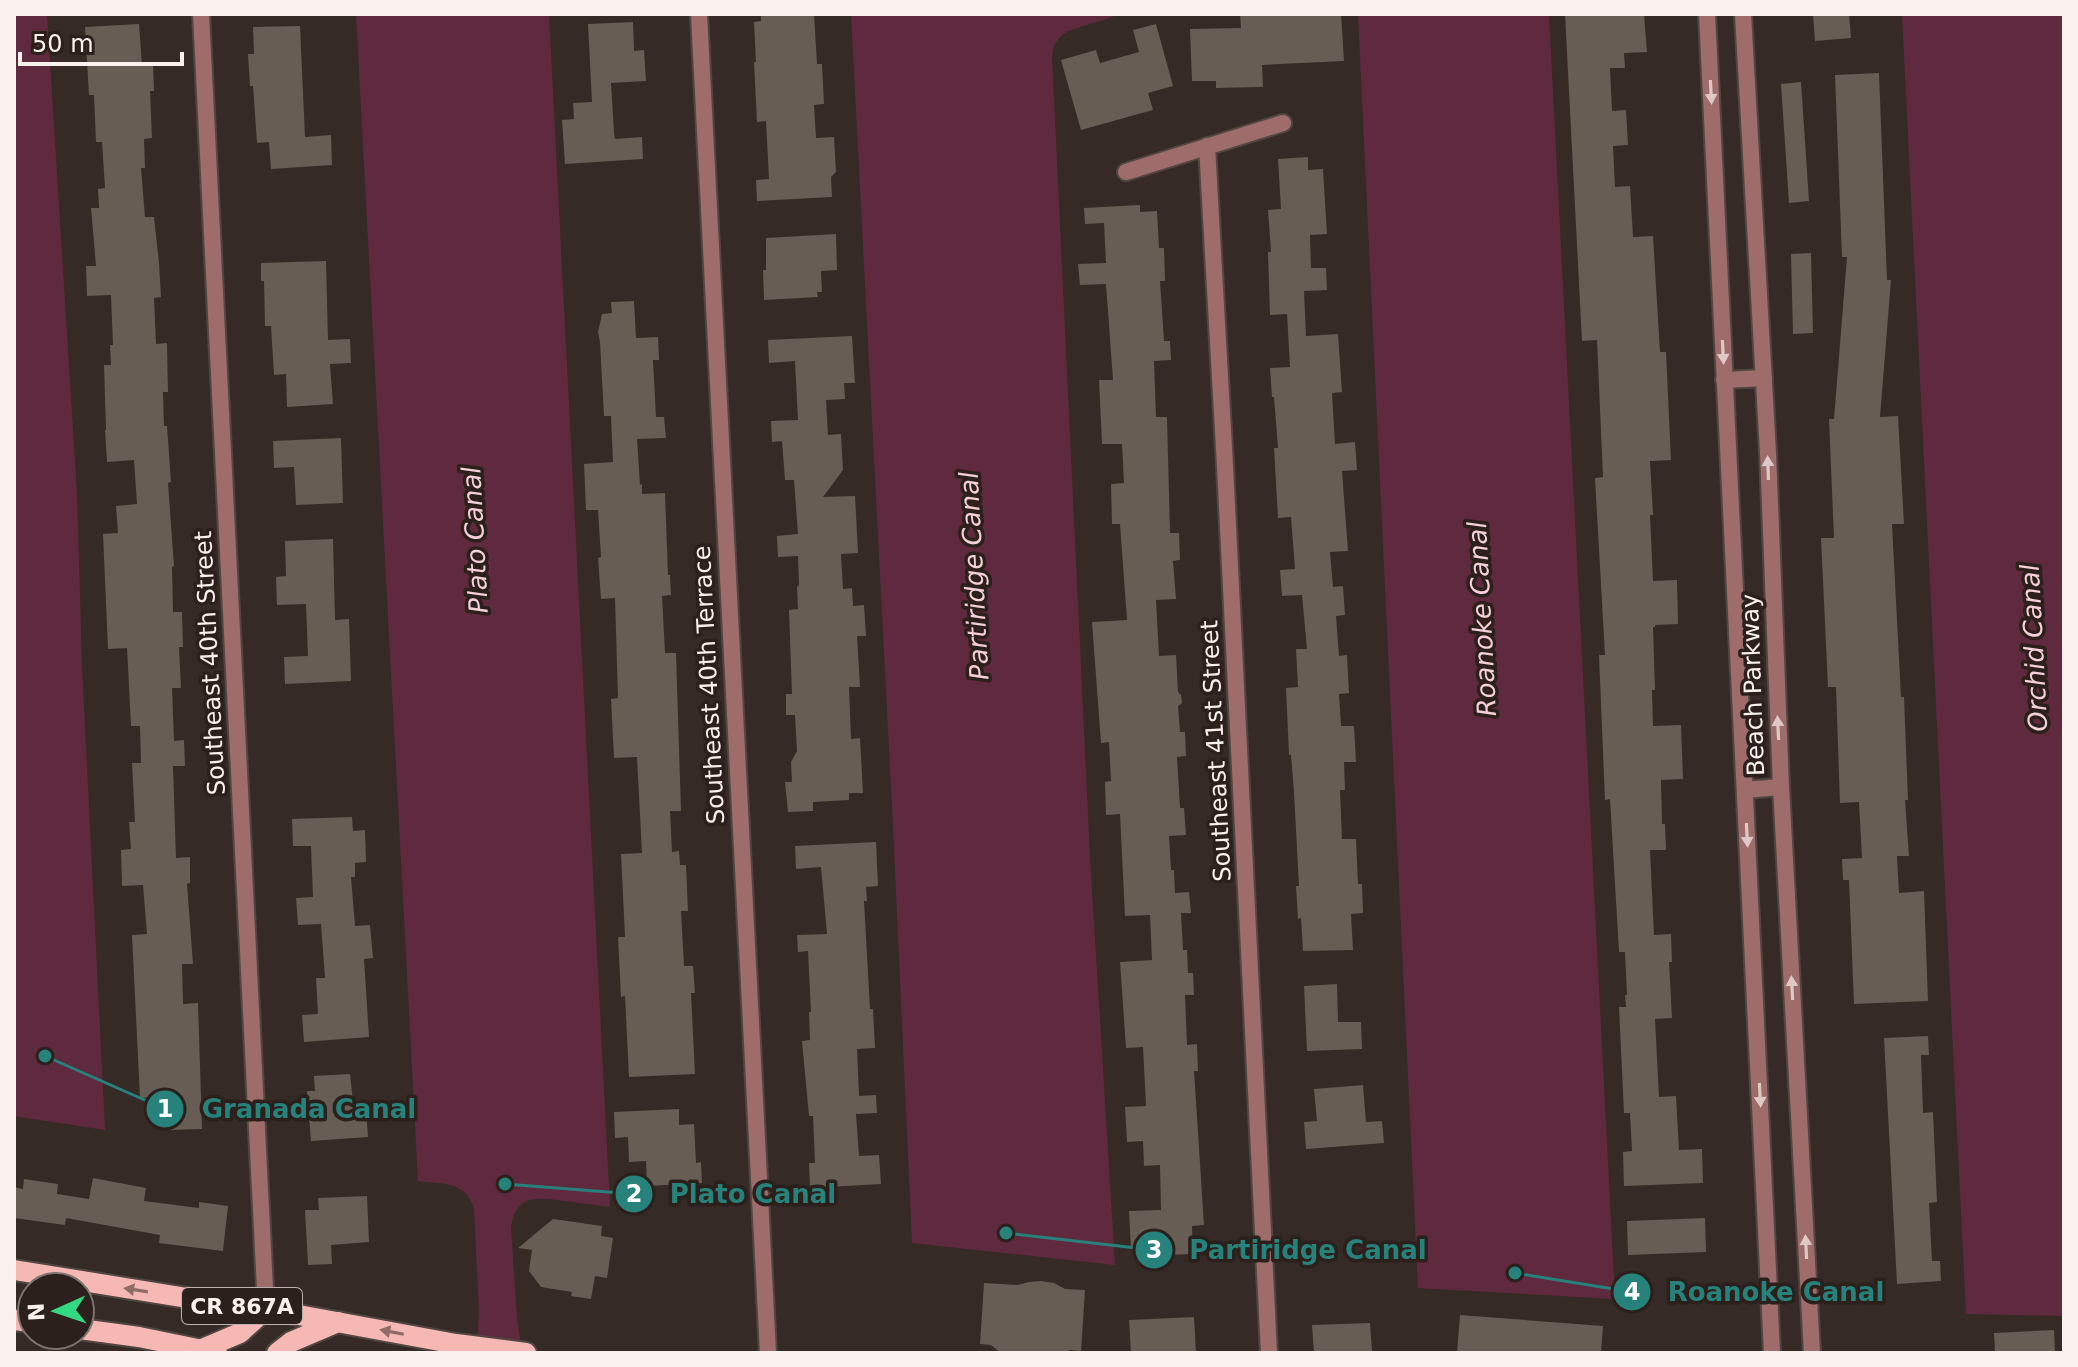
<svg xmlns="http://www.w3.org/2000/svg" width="2078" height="1367" viewBox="0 0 2078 1367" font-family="'DejaVu Sans',sans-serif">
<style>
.water{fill:#602a3e}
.building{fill:#675d54}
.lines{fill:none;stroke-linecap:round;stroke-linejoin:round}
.minor-casing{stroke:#514641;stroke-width:20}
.tertiary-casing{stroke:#514641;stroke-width:20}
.primary-casing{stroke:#514641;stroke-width:24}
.minor{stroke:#9e6c6b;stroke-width:16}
.tertiary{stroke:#9e6c6b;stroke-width:16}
.primary{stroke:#f6b8b5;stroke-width:20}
.oneway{fill:#dec9c7}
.oneway2{fill:#906c68}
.labels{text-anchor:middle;stroke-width:7;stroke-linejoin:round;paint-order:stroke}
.shield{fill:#2b201b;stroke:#bcb2af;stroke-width:2}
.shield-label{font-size:22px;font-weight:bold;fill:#faf1ee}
.street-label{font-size:24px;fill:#faf1ee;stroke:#2b201b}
.water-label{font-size:26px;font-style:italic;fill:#f5cfda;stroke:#2b201b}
.leader{fill:none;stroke:#26827b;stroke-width:3}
.callout-dot{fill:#26827b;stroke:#2b201b;stroke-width:3}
.mark-label{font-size:24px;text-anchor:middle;font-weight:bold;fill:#fff}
.callout-label{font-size:26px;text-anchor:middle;font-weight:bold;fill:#26827b;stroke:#2b201b;stroke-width:7;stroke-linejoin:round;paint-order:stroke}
</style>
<rect width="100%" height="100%" fill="#352a25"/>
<!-- water -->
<g class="water">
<polygon points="14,14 47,14 77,494 82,666 105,1130 14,1116"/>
<path d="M356 14H549L610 1207C595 1205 580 1203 565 1201 538 1197 515 1194 511 1228L517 1318 522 1353H476L479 1313 474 1208C466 1181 442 1184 418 1181Z"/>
<path d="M851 14H1121L1068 31C1057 38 1053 44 1052 57L1090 857 1115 1265 912 1243 893 826Z"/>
<polygon points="1358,14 1549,14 1615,1299 1418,1288"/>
<polygon points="1902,14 2064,14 2064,1316 1966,1314"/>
</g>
<!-- building -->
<g class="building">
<polygon points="761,14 814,14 817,64 822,64 824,104 814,105 816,138 834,137 836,172 831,177 832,197 757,201 756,180 769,179 766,121 757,122 754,62 756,62 754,22 761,21"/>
<polygon points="1240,14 1341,14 1344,61 1262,65 1263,87 1216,88 1216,81 1192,81 1190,29 1241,28"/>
<polygon points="1565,14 1644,14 1647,52 1624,53 1625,68 1610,68 1612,111 1626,110 1628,145 1613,146 1615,187 1630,186 1633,237 1653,236 1660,352 1666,352 1671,460 1650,461 1653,515 1650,515 1653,581 1677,580 1678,624 1655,625 1655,627 1653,627 1655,690 1652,690 1653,726 1681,725 1683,779 1661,780 1662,824 1665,824 1666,850 1650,850 1654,935 1671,934 1672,962 1669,962 1672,1018 1655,1019 1659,1097 1676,1096 1679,1150 1702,1149 1703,1183 1624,1186 1623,1152 1632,1151 1630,1113 1624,1113 1619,1007 1626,1007 1625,995 1627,995 1625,952 1619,952 1610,799 1605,800 1599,655 1605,655 1595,478 1603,477 1597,340 1582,341"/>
<polygon points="1813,14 1849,14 1851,38 1815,41"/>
<polygon points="633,22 634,51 644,50 646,81 611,83 614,133 615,139 642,137 643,159 565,164 562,120 574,119 573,103 592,102 588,24"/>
<polygon points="139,24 142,65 153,64 154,91 150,91 152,138 144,139 145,168 141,168 145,217 154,217 159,263 161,297 154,298 156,344 167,343 168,392 163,392 164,426 167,426 171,482 168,483 174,566 172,567 173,612 182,612 183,647 179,647 181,688 172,688 174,741 184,740 185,766 173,766 176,858 190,857 190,883 187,884 193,964 182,964 183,1004 198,1003 202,1129 168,1130 168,1119 156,1119 155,1097 140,1098 132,935 147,934 143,885 122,886 121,850 131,849 129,822 135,822 132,763 141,763 140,726 131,726 127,648 108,649 103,534 118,533 116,506 137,504 134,460 107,462 105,430 106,430 104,365 111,365 110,345 113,345 111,295 87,296 86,266 96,266 91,208 99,208 98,189 105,188 102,142 96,142 94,95 89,95 85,27"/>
<polygon points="1156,24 1173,86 1148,93 1153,110 1081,130 1061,60 1096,50 1100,63 1139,52 1133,30"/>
<polygon points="300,26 305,137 331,135 332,165 271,169 269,142 257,143 253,86 250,86 248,54 254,54 253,27"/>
<polygon points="1879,73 1887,280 1891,280 1880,417 1898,416 1904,524 1892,524 1901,697 1904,697 1908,800 1905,800 1909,856 1897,856 1899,893 1924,891 1928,1001 1854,1004 1849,880 1843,880 1842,859 1862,858 1859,802 1840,803 1836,687 1828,687 1821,538 1834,538 1829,419 1834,419 1847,257 1842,257 1835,75"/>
<polygon points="1801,82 1809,201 1789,203 1781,84"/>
<polygon points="1308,157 1308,170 1323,169 1327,234 1310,235 1311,268 1326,268 1327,290 1304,291 1306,336 1338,334 1342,392 1332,393 1335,444 1355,442 1357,470 1342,471 1348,551 1330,552 1333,587 1343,586 1345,615 1336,616 1339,656 1347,655 1349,693 1339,694 1341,726 1354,726 1356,762 1344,762 1345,790 1340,790 1342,839 1356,839 1358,884 1362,884 1363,913 1351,914 1353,950 1303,951 1301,918 1298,919 1296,886 1299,886 1294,792 1291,755 1289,755 1286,688 1298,687 1296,649 1307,649 1302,595 1282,596 1280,570 1295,569 1291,517 1278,518 1274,448 1278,448 1274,397 1272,397 1270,368 1290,367 1287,314 1270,315 1268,252 1271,252 1268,210 1281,209 1278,159"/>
<polygon points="1140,205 1140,212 1157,211 1159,248 1164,248 1165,281 1160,281 1164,341 1170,341 1171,360 1154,361 1156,417 1167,417 1170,533 1179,533 1180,560 1173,561 1176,599 1156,600 1159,656 1176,655 1178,692 1181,695 1182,703 1178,706 1180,732 1185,732 1186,756 1177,757 1180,808 1184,808 1186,835 1169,836 1171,870 1174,870 1175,893 1189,892 1191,913 1181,913 1183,950 1187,950 1188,973 1193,973 1194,995 1185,995 1187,1045 1197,1044 1198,1071 1194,1071 1204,1225 1192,1226 1193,1254 1163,1255 1163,1247 1131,1249 1129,1211 1161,1210 1160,1165 1144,1166 1143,1141 1127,1142 1125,1107 1146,1106 1143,1047 1126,1048 1120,962 1152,960 1150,915 1125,916 1120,814 1106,815 1105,782 1111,781 1109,742 1101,743 1092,622 1127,620 1120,524 1112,524 1111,484 1124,483 1122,444 1102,444 1099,380 1113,380 1106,284 1080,285 1078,264 1106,263 1104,223 1085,224 1084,208"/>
<polygon points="836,234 837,270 821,271 822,292 817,292 818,297 764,300 763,270 766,270 766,238"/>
<polygon points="1811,253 1813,333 1793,334 1791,254"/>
<polygon points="326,261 328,340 350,339 351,363 330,364 333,404 287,407 286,374 274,375 271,326 265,326 264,281 261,281 261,263"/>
<polygon points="634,301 636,338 658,337 659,360 653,360 656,417 664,417 666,438 637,439 640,485 642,484 642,494 665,493 668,575 670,575 671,595 662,596 665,653 676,653 681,811 670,811 672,852 679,851 680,865 686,865 688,911 681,911 684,966 693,966 695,993 691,993 695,1074 629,1077 625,996 621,997 618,937 625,937 621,854 642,853 637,757 614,758 611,699 618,698 615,598 601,599 598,558 601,557 598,510 586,510 584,464 613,462 611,416 604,416 600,342 598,332 602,314 612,313 611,302"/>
<polygon points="852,336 855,383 844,383 845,399 826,400 828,435 841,434 843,470 823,497 855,496 858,553 841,554 843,589 852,588 853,606 864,605 866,636 857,636 860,687 849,687 851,739 860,738 863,793 849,793 849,800 813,802 813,811 788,812 785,782 792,782 791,762 797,751 795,715 786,715 786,694 792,694 789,610 798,609 797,587 799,585 798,556 778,557 777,536 798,534 794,480 785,480 782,441 772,442 771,421 798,420 795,361 769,363 768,340"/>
<polygon points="341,438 343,503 296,505 294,467 274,468 273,441"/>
<polygon points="333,539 335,620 349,619 351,681 285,684 284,657 308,656 306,604 277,605 276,577 286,576 285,541"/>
<polygon points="352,817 353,831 365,830 366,862 355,863 355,877 351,877 355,926 370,925 373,958 364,959 369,1037 304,1042 302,1015 318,1014 316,978 325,978 321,924 298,925 296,898 313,897 311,846 293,846 292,819"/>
<polygon points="876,842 878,886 866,887 867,901 864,901 870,1009 873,1009 875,1048 857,1049 859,1096 876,1095 877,1113 856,1114 859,1156 879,1155 881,1184 810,1188 809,1163 815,1163 813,1116 809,1116 802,1041 810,1040 809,1012 811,1012 808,951 798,952 797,935 827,934 821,867 796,869 795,846"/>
<polygon points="1337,984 1338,1022 1361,1022 1362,1049 1307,1051 1304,986"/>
<polygon points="1928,1036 1929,1055 1921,1055 1923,1113 1933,1112 1937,1202 1929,1203 1932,1261 1940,1261 1941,1281 1897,1284 1884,1038"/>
<polygon points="350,1074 354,1111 366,1110 368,1137 311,1141 307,1091 315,1091 314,1076"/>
<polygon points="1363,1085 1366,1122 1382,1121 1384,1143 1306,1149 1304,1122 1317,1121 1314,1089"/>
<polygon points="679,1109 679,1125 694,1124 696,1163 701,1162 702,1183 647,1186 646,1161 629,1162 628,1137 615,1138 614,1112"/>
<polygon points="93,1178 146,1188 144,1201 199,1208 199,1202 228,1206 223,1251 159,1243 160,1235 66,1218 65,1225 14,1218 14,1187 23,1189 24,1179 58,1184 57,1194 89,1199"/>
<polygon points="367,1196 369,1242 331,1245 332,1264 308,1265 305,1210 319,1210 318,1198"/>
<polygon points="1705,1218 1706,1252 1628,1255 1627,1221"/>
<polygon points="553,1219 602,1226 601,1236 613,1238 607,1278 595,1276 591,1299 571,1296 572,1292 541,1287 529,1271 532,1250 518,1248"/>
<polygon points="1041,1281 1054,1283 1065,1289 1085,1290 1081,1351 1070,1350 1066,1353 1001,1353 991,1345 980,1344 984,1283 1017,1285 1029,1282"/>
<polygon points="1460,1315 1603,1326 1601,1353 1457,1353"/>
<polygon points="1194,1317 1196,1353 1131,1353 1129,1320"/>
<polygon points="1370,1323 1372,1351 1314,1353 1312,1325"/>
<polygon points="2054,1330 2055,1353 1995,1353 1994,1333"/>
</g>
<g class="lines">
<defs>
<g id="minor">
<polyline points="201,14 266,1309"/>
<polyline points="699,14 768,1353"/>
<polyline points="1207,146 1225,466 1269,1353"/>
<polyline points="1126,172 1283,123"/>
</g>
<g id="tertiary">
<polyline points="1707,14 1772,1353"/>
<polyline points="1743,14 1768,453 1781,787 1812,1353"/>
<polyline points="1724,380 1764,378"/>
<polyline points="1745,790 1781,787"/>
</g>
<g id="primary">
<polyline points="14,1270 218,1303 266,1309 456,1344 526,1353"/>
<polyline points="14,1320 32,1322"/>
<polyline points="80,1329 139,1337 217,1353"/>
<polyline points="200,1350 240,1333 266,1309"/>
<polyline points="277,1353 291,1342 338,1322"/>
</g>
</defs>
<!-- minor casing -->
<use href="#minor" class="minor-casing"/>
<!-- tertiary casing -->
<use href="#tertiary" class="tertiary-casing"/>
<!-- primary casing -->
<use href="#primary" class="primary-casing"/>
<!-- minor -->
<use href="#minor" class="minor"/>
<!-- tertiary -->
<use href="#tertiary" class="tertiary"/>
<!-- primary -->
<use href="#primary" class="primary"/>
</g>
<!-- one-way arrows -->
<defs><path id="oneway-solid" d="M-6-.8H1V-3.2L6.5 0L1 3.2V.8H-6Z" transform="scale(2)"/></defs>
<g class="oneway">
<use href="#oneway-solid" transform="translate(1711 92) rotate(87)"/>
<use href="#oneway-solid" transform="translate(1723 352) rotate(87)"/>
<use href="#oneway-solid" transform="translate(1768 468) rotate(-92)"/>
<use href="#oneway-solid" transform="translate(1778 728) rotate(-93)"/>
<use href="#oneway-solid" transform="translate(1747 835) rotate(87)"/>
<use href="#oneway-solid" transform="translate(1792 988) rotate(-93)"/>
<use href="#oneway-solid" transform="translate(1760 1095) rotate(87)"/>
<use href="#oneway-solid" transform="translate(1806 1247) rotate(-93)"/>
</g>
<g class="oneway2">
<use href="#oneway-solid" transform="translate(136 1290) rotate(-171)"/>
<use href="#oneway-solid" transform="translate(392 1332) rotate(-169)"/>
</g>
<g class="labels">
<!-- shield labels -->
<rect class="shield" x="182" y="1288" width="120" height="36" rx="6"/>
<g class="shield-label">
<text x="242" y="1314">CR 867A</text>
</g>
<!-- street labels -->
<g class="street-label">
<text transform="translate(210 663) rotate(-93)" y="8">Southeast 40th Street</text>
<text transform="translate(709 685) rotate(-93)" y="8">Southeast 40th Terrace</text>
<text transform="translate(1753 685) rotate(-92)" y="8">Beach Parkway</text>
<text transform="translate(1216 751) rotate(-93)" y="8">Southeast 41st Street</text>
</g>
<!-- water labels -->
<g class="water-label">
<text transform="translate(475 540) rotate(-93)" y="9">Plato Canal</text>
<text transform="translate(974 576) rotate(-93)" y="9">Partiridge Canal</text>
<text transform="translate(1482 619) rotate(-93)" y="9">Roanoke Canal</text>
<text transform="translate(2034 648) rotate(-93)" y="9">Orchid Canal</text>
</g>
</g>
<!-- callouts -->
<path class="leader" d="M45 1056L165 1109M505 1184L634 1194M1006 1233L1154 1250M1515 1273L1632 1292"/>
<g class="callout-dot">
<circle cx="45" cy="1056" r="8"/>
<circle cx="505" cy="1184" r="8"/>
<circle cx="1006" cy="1233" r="8"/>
<circle cx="1515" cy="1273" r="8"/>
<circle cx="165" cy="1109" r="20"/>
<circle cx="634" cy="1194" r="20"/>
<circle cx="1154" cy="1250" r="20"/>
<circle cx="1632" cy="1292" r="20"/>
</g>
<g class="mark-label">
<text x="165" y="1117">1</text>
<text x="634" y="1202">2</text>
<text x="1154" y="1258">3</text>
<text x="1632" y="1300">4</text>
</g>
<g class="callout-label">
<text x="309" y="1118">Granada Canal</text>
<text x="753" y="1203">Plato Canal</text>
<text x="1308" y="1259">Partiridge Canal</text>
<text x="1776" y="1301">Roanoke Canal</text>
</g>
<!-- border -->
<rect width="2078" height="1367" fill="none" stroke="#faf1ee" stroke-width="32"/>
<!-- north arrow -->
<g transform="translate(56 1311) rotate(267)"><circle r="38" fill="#2b201b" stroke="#7e746f" stroke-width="2"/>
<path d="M0-6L14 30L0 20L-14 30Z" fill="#33d882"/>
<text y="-12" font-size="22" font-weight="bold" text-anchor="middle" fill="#faf1ee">N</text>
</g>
<!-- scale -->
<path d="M20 52v12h162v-12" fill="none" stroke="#faf1ee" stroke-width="4"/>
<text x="32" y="52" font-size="24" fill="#faf1ee" stroke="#2b201b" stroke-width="6" paint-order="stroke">50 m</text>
</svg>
